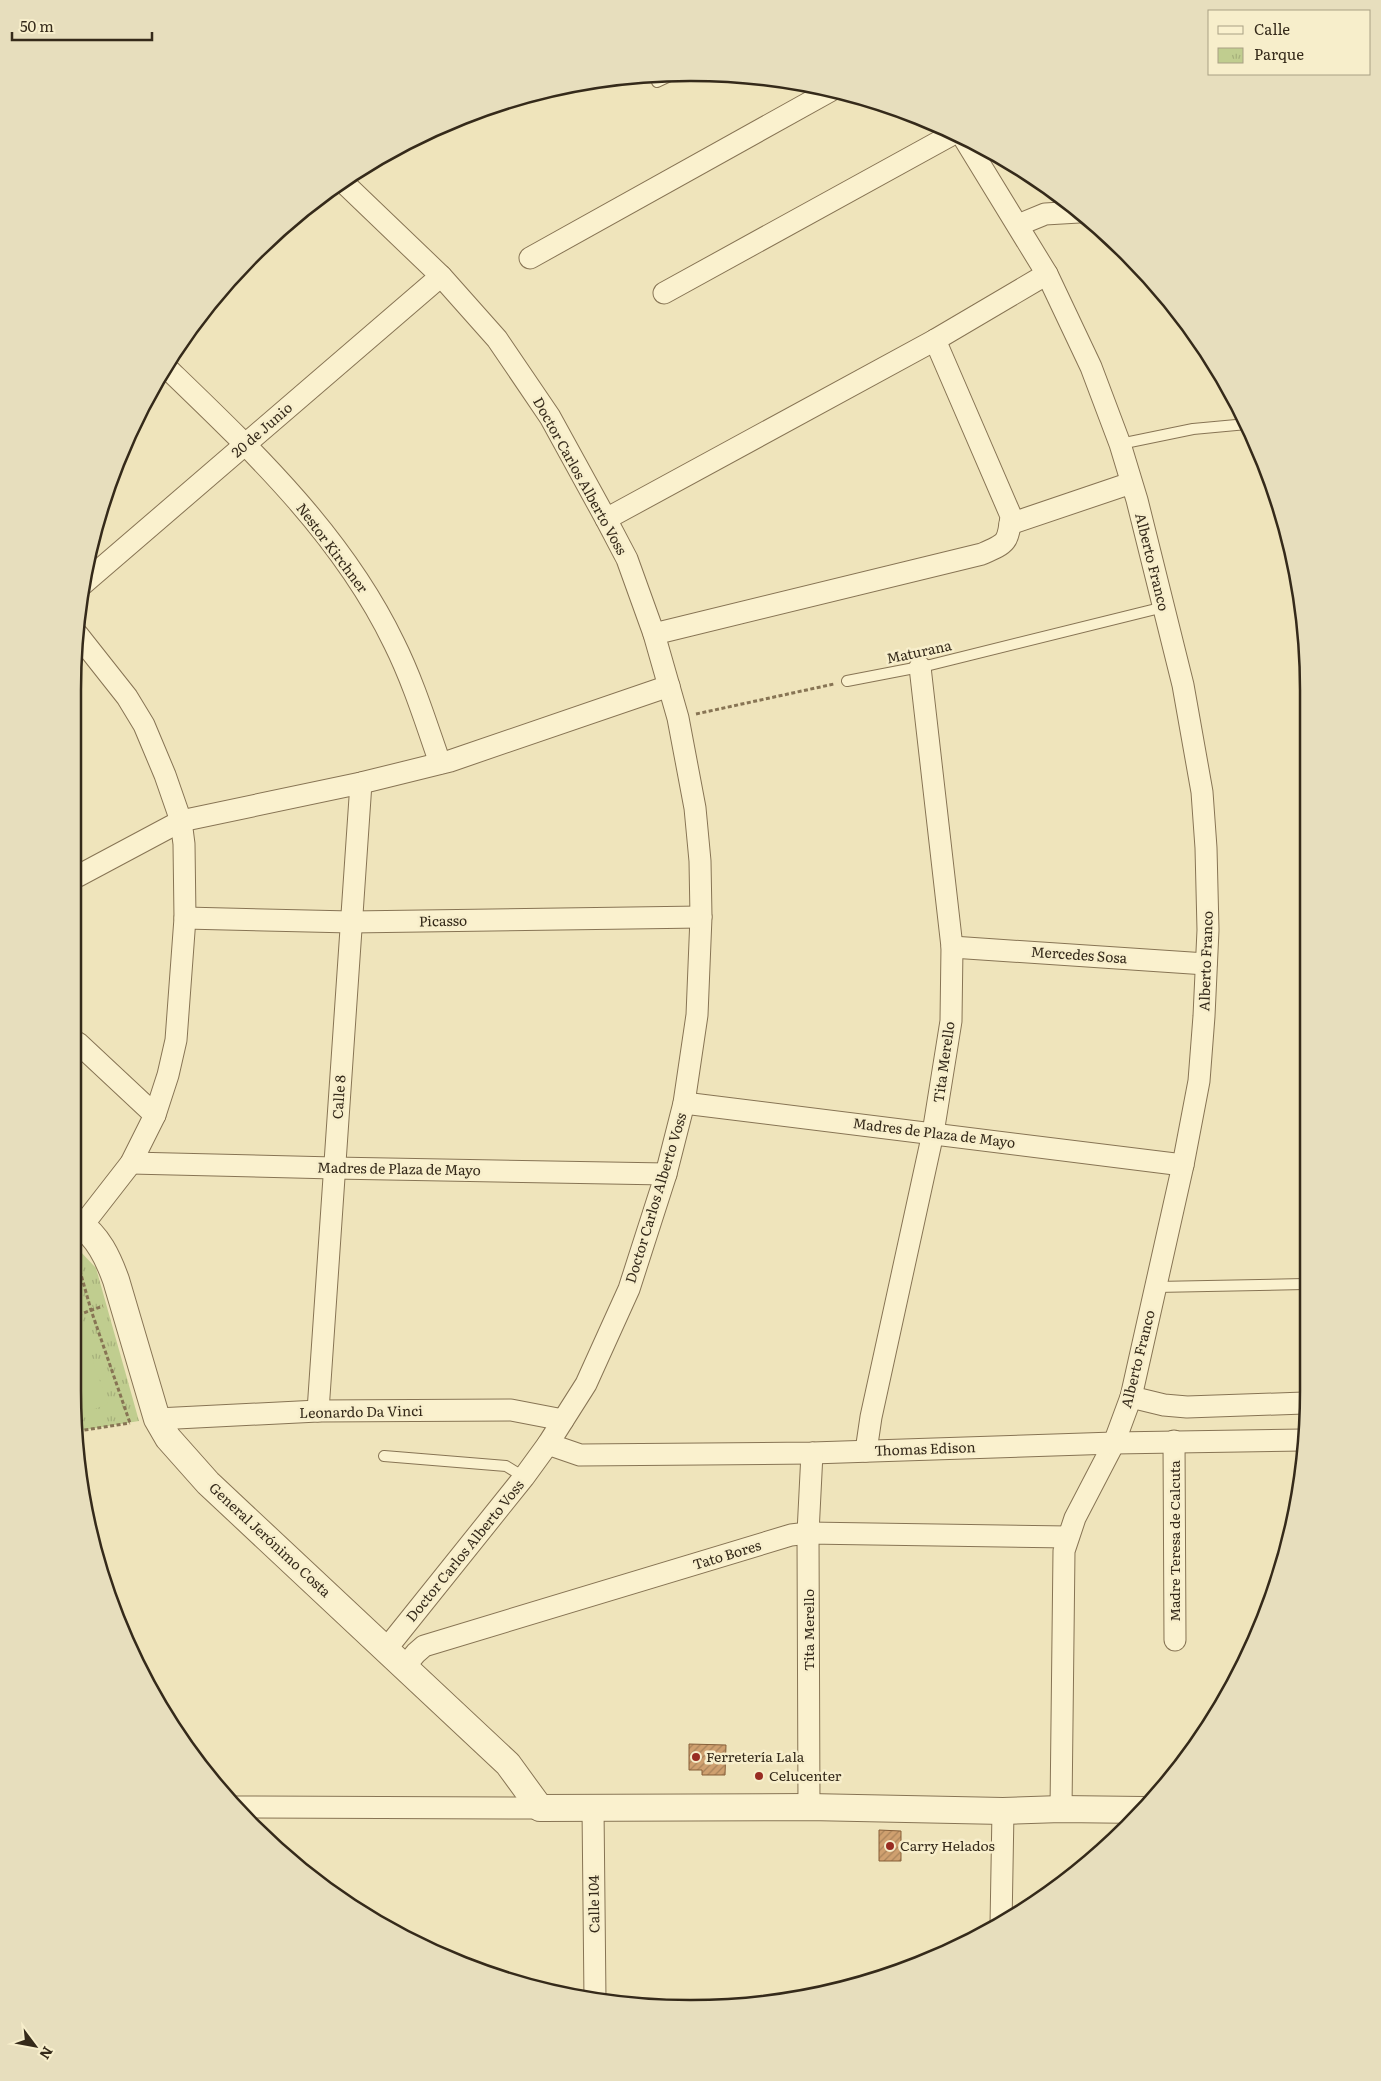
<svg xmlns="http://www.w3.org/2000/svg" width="1381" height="2081" viewBox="0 0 1381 2081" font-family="Literata,serif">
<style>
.park{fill:url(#park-tufts)}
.pitch{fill:#c0cd8f}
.building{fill:url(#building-hatch);stroke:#875f39}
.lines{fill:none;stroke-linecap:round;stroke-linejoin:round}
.service-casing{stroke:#877454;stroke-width:12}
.minor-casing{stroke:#877454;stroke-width:23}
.tertiary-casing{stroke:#877454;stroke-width:28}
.path{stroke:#877454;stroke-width:3;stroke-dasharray:4 2.5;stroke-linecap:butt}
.service{stroke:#faf1ce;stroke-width:10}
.minor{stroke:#faf1ce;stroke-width:21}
.tertiary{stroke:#faf1ce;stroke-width:26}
.poi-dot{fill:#982c22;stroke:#f7eecb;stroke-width:2}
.labels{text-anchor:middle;stroke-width:5;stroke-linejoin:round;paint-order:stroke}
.street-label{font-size:14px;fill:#352a1a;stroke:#f7eecb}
.poi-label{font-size:14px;fill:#352a1a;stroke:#f7eecb;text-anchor:start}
.rim{fill:none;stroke:#352a1a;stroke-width:2.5}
</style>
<defs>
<pattern id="park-tufts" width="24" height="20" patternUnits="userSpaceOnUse" patternTransform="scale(1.25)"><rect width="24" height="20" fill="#c0cd8f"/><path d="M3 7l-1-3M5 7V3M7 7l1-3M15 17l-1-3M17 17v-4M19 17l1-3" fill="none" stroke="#a6b07b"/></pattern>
<pattern id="building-hatch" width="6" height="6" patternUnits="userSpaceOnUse" patternTransform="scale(1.25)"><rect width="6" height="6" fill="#cfa06f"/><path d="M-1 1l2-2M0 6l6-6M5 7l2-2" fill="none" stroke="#a9835a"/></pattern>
</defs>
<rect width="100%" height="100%" fill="#efe4bb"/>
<!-- park -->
<polygon class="park" points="78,1249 96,1268 139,1421 78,1431"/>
<!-- pitch -->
<polygon class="pitch" points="80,1325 108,1404 78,1415 78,1326"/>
<!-- building -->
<g class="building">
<polygon points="689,1744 726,1745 725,1775 702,1775 702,1770 689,1770"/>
<polygon points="879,1830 901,1831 901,1861 879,1861"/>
</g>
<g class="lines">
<defs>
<g id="service">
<polyline points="657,82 672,75"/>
<polyline points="1120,444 1193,429 1247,424"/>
<polyline points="847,681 930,665 1164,607"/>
<polyline points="1156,1287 1304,1284"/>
<polyline points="384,1456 506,1466 524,1477"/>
</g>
<g id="minor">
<polyline points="965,140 1047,274 1091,367 1120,444 1137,500 1183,685 1202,792 1206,848 1208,930 1204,1016 1199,1081 1183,1165 1131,1397 1114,1443 1075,1518 1064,1551 1061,1809"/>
<polyline points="343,182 441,276 497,339 550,417 606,519 627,559 654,634 678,718 695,808 700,861 701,917 697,1015 684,1103 666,1174 629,1289 586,1384 548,1444 524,1477 387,1648"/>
<polyline points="1018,225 1045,214 1079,212"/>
<polyline points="530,258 830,91"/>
<polyline points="664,293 953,134"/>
<path d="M168 369C253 451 342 535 394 643 413 681 426 723 440 763"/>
<polyline points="606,519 935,340 1047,274"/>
<polyline points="1010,524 1131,483"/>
<polyline points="83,584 441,276"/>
<path d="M654 634 982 554C1007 543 1008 543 1011 516L935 340"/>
<polyline points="78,635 127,697 144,725 165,775 181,821 184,844 185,918 176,1040 168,1075 155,1115 131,1163 82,1226"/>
<polyline points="78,876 181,821 361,783 450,761 669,686"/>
<polyline points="185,918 351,922 701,917"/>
<polyline points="952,947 1206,964"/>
<polyline points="78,1043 155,1115"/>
<polyline points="684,1103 1183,1165"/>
<polyline points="131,1163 334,1168 666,1174"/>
<polyline points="1131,1397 1164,1405 1187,1407 1304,1403"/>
<polyline points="318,1411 361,783"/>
<polyline points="157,1419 318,1411 511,1410 563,1420"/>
<polyline points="1174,1441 1175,1640"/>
<polyline points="548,1444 580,1455 812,1453 1114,1443 1303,1440"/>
<polyline points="866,1451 871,1417 933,1133 951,1021 952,947 920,667"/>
<polyline points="405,1666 416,1653 424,1646 791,1535 808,1533 1068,1537"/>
<polyline points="236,1807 540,1808"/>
<polyline points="809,1807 808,1533 812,1453"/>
<polyline points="593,1808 595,2000"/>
<polyline points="1001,1925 1003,1811"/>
</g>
<path id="tertiary" d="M78 1223C98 1236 108 1258 116 1280L157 1419 168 1438 208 1483 508 1764 540 1808 809 1807 1003 1811 1061 1809 1143 1810"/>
</defs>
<!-- service casing -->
<use href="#service" class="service-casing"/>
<!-- minor casing -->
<use href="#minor" class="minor-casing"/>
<!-- tertiary casing -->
<use href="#tertiary" class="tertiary-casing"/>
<!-- path -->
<g class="path">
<polyline points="696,714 834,684"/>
<polyline points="78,1264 91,1310 130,1423"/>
<polyline points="78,1315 103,1306"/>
<polyline points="78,1431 130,1423"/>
</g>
<!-- service -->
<use href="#service" class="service"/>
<!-- minor -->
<use href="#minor" class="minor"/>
<!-- tertiary -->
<use href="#tertiary" class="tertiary"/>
</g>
<!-- markers -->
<g class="poi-dot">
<circle cx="696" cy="1757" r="5"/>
<circle cx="759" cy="1776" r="5"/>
<circle cx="890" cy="1846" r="5"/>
</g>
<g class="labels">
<!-- street labels -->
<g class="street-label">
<text transform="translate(262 430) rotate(-41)" y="5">20 de Junio</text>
<text transform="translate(580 476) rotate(61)" y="5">Doctor Carlos Alberto Voss</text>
<text transform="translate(332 548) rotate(53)" y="5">Nestor Kirchner</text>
<text transform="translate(1152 562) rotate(76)" y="5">Alberto Franco</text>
<text transform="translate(919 652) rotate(-12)" y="5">Maturana</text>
<text transform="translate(443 921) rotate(-1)" y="5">Picasso</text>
<text transform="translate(1079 955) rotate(4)" y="5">Mercedes Sosa</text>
<text transform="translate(1206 961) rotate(-88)" y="5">Alberto Franco</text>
<text transform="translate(944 1062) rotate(-82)" y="5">Tita Merello</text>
<text transform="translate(339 1097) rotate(-86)" y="5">Calle 8</text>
<text transform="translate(934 1133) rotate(7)" y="5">Madres de Plaza de Mayo</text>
<text transform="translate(399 1169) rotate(1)" y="5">Madres de Plaza de Mayo</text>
<text transform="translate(656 1198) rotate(-73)" y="5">Doctor Carlos Alberto Voss</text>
<text transform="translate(1138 1359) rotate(-76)" y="5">Alberto Franco</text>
<text transform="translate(361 1412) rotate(-1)" y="5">Leonardo Da Vinci</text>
<text transform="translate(925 1449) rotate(-2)" y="5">Thomas Edison</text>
<text transform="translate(270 1540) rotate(43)" y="5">General Jerónimo Costa</text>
<text transform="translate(1175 1541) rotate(-90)" y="5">Madre Teresa de Calcuta</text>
<text transform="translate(465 1551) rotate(-51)" y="5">Doctor Carlos Alberto Voss</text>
<text transform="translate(727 1555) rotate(-17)" y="5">Tato Bores</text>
<text transform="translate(809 1630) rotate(-90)" y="5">Tita Merello</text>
<text transform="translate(594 1904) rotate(-91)" y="5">Calle 104</text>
</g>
<!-- poi labels -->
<g class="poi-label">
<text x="706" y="1762">Ferretería Lala</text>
<text x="769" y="1781">Celucenter</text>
<text x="900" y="1851">Carry Helados</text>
</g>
</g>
<!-- crop -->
<path d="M0 0H1381V2081H0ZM690 81H691A609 609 0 0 1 1300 690V1391A609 609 0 0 1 691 2000H690A609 609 0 0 1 81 1391V690A609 609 0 0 1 690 81Z" fill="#e7debd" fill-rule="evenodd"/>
<path class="rim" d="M690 81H691A609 609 0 0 1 1300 690V1391A609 609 0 0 1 691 2000H690A609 609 0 0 1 81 1391V690A609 609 0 0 1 690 81Z"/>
<!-- legend -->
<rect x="1208" y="10" width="162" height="65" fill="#f7eecb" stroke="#a9a084"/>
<rect x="1218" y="26" width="25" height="8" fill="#faf1ce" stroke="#a9a084"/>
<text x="1254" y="35" font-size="15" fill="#352a1a">Calle</text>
<rect x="1218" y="48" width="25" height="15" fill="url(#park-tufts)" stroke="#a9a084"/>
<text x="1254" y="60" font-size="15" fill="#352a1a">Parque</text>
<!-- north arrow -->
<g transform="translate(35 2046) rotate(122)" stroke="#f7eecb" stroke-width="4" paint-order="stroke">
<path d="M0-4L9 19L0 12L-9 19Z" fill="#352a1a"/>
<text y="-8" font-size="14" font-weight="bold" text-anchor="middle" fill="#352a1a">N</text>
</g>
<!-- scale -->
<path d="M12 32v8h140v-8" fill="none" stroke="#352a1a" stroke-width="2.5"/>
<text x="20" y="32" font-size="15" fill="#352a1a" stroke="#f7eecb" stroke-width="4" paint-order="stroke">50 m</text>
</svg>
